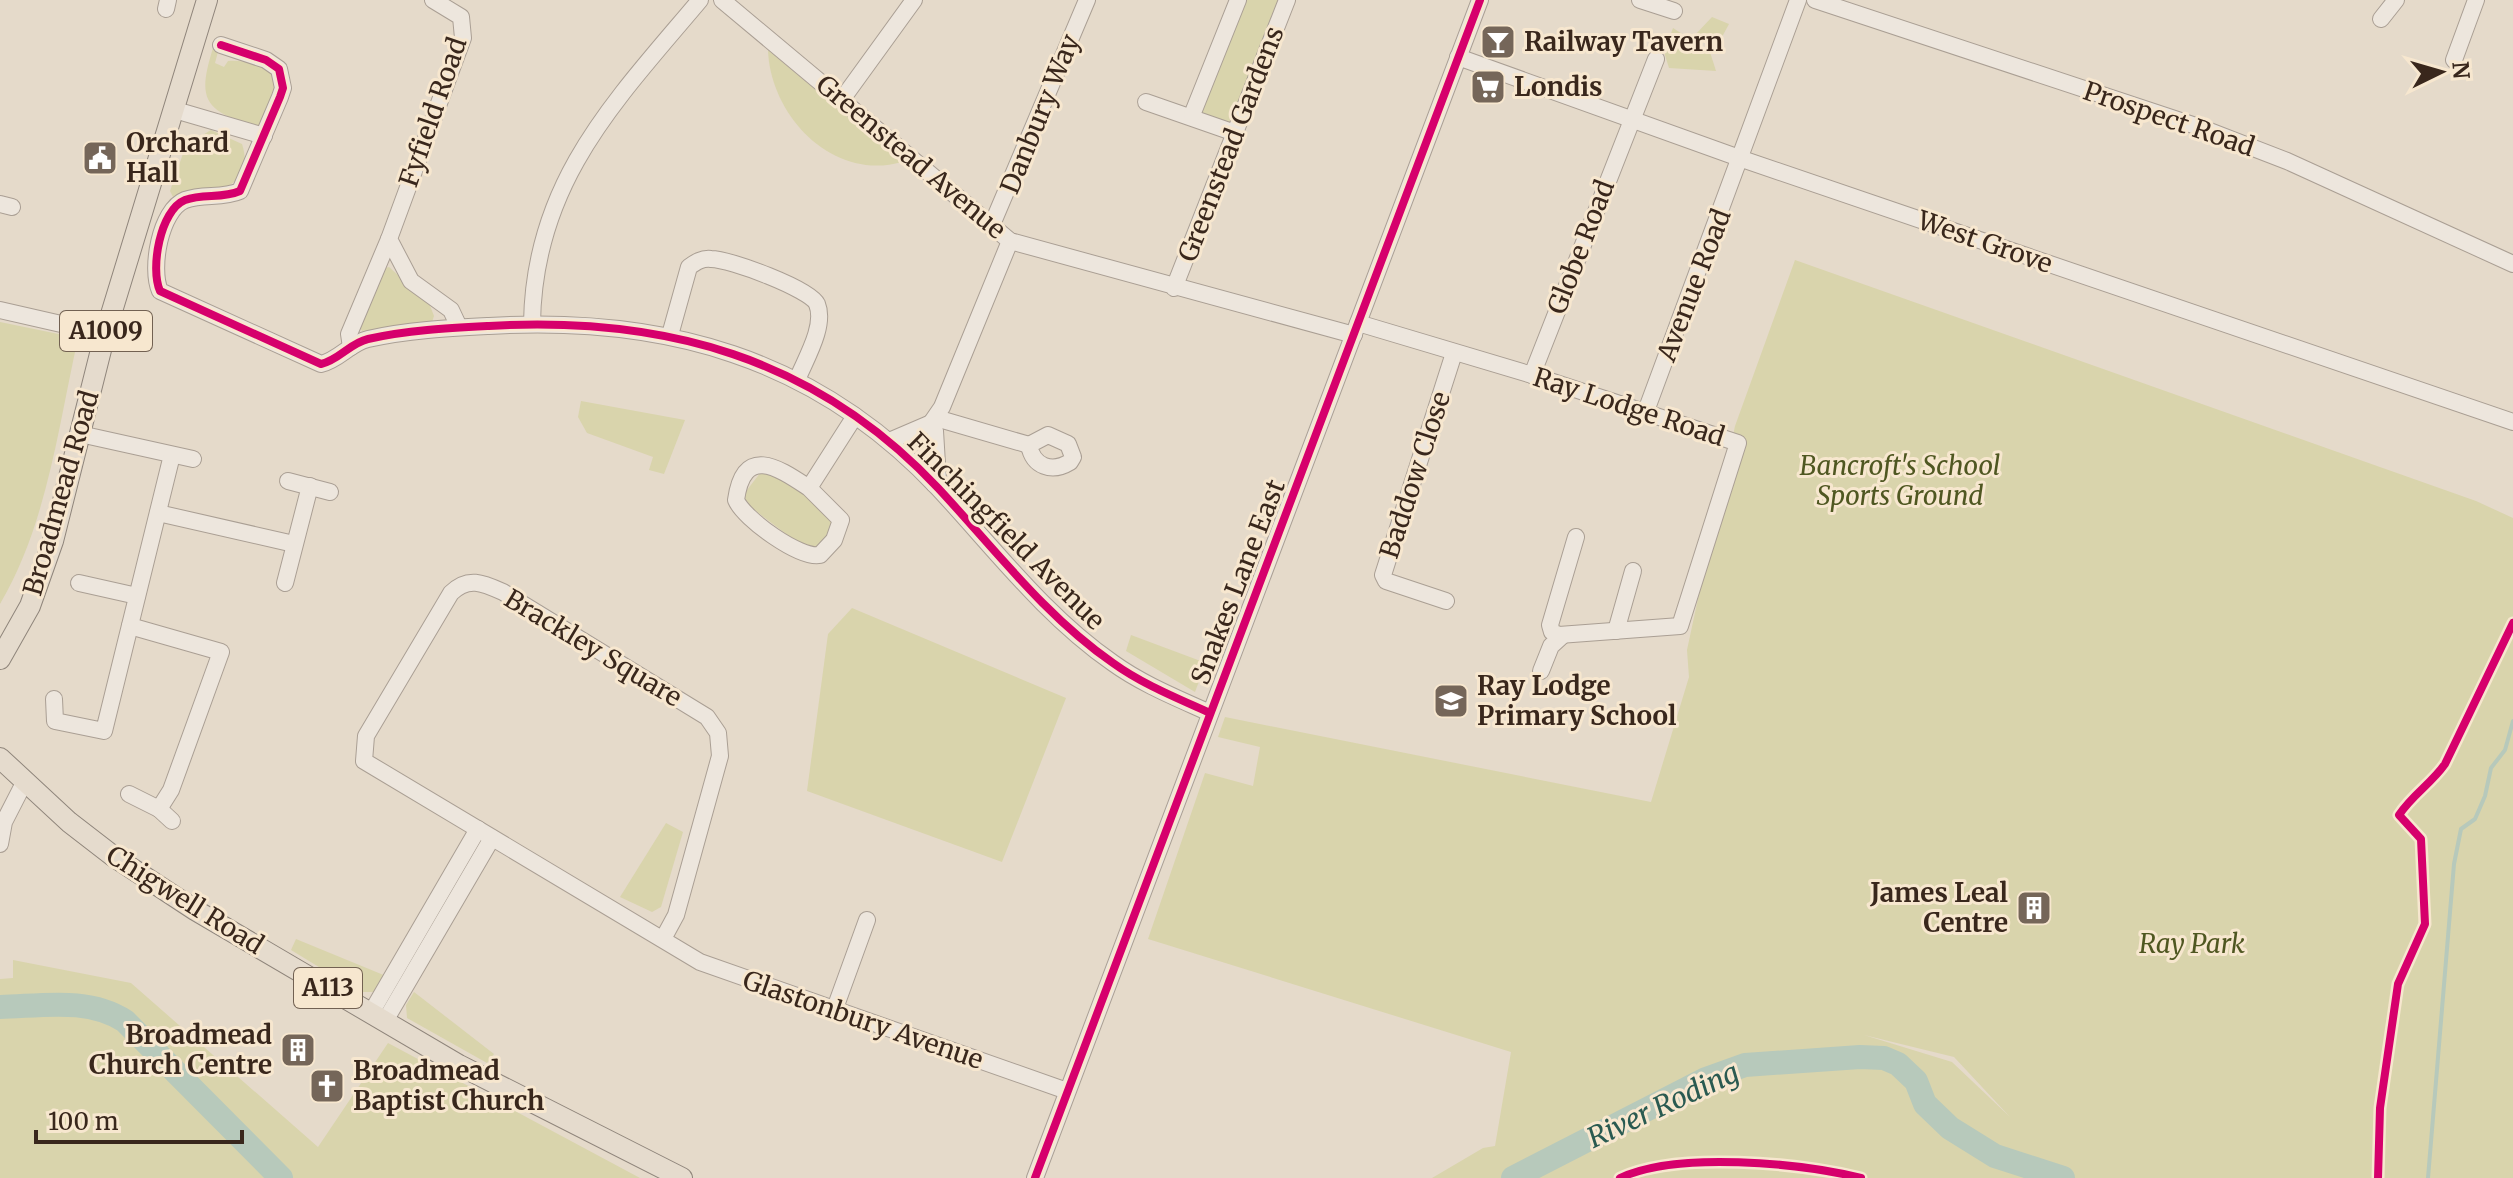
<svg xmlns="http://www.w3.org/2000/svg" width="2513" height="1178" viewBox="0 0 2513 1178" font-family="Merriweather,serif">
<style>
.green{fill:#d9d4ac;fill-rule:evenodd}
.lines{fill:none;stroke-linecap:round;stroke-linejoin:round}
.stream{stroke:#b7c9bb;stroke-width:4}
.river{stroke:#b7c9bb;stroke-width:24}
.minor-casing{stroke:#aa9f94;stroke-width:18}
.major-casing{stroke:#8f857b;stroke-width:22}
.minor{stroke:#ede6dd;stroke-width:16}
.major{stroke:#e5dbcd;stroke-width:20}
.cycleway-casing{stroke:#f7e7cf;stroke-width:13}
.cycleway{stroke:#d6006c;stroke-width:8}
.labels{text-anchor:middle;stroke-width:6;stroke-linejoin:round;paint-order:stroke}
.shield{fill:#f7e7cf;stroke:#726152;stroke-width:2}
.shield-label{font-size:24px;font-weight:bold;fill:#39271c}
.poi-label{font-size:26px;font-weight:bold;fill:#39271c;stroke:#f7e7cf;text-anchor:start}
.street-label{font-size:26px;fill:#39271c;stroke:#f7e7cf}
.park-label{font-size:26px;font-style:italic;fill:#4f5721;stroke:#f7e7cf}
.water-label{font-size:28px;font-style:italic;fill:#2a5a51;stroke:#f7e7cf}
</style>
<rect width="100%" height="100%" fill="#e5daca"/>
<!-- green -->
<g class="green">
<polygon points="1244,0 1283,0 1232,128 1198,113"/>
<polygon points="1712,17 1729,24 1716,48 1695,35"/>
<polygon points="1673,28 1710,52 1716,71 1669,68 1664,52"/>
<path d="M214 45 219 48 215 63 224 67 228 61C244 59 269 67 278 80L263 124 256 128C204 109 196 101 214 45Z"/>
<path d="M768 50 902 162C832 182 770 115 768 50Z"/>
<path d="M211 130 242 144C257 190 208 195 173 197L170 191 186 145Z"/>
<path d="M1795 260 2476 501 2513 518V1178H1432L1483 1148 1495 1146 1511 1052 1148 939 1205 773 1253 786 1260 747 1218 737 1225 717 1651 802 1689 677 1687 650 1735 426ZM1864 1035 1954 1057 2010 1117 1952 1062Z"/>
<polygon points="389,267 429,303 434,316 432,322 362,331 359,326 382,269"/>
<path d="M0 322 78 338C58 428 47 524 0 604Z"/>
<polygon points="581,401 685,420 664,474 649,470 653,457 587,433 578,417"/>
<polygon points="761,472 787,481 832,516 832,529 820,547 802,546 744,502 743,495"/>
<polygon points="852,608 1066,698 1002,862 807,791 828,634"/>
<polygon points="1131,635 1206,663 1195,692 1126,651"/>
<polygon points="666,823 683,832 661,907 652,912 620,897"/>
<polygon points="296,939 386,976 374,992 360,992 291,950"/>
<polygon points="13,960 131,983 318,1147 388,1043 640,1178 0,1178 0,979 13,978"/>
<polygon points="414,992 494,1054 487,1063 407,1018 406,1005"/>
</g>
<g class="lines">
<!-- stream -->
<polyline class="stream" points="2428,1178 2454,864 2461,829 2475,819 2485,796 2491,768 2505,750 2513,721"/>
<!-- river -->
<g class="river">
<path d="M0 1007C42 1006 88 997 125 1021L281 1178"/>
<polyline points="1513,1178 1706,1079 1745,1065 1860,1057 1884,1058 1898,1064 1916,1081 1925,1104 1950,1128 1995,1156 2063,1178"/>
</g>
<defs>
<g id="minor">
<polyline points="433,0 461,17 463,38 389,239 411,281 451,310 459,327"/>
<polyline points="722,0 1010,241 1354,335"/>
<polyline points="1640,0 1674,11"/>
<polyline points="1815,0 2199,127 2287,161 2513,264"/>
<polyline points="166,9 168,0"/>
<polyline points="2381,19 2396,0"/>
<path d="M221 45 266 60 279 69 283 88 280 97 240 191C222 199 203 193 185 200 160 210 150 269 160 291L321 364C339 360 350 343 368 339 407 330 449 328 489 326 664 316 815 357 938 488 994 548 1045 616 1113 663 1142 684 1177 698 1210 713"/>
<polyline points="1458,57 1742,159 2513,422"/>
<polyline points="2454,60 2476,0"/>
<polyline points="843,98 914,0"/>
<polyline points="1146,102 1235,133"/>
<polyline points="175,110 264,136"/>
<polyline points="1192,115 1238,0"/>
<polyline points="0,204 12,207"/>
<polyline points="991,227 1087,0"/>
<polyline points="1174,288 1287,0"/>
<polyline points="0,310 105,334"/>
<path d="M532 323C534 182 615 101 700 0"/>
<polyline points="1358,323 1532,375 1738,443 1680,626 1559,635 1552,632 1550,625 1576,537"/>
<path d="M670 335 689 267C696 262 702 258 711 259 730 259 810 289 817 304 826 326 805 360 797 380"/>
<polyline points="351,347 349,334 389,239"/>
<polyline points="1532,375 1656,59"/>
<polyline points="1646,411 1798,0"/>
<polyline points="936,418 1029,445"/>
<polyline points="80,434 193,459"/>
<path d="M1048 435 1068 444 1073 457 1070 462C1052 473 1033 467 1029 445Z"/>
<polyline points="889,441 931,423"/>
<polyline points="288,481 330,492"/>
<polyline points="934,484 938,480 935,431 931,423 942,407 1010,241"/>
<path d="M809 488C780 469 744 443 736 500 744 519 800 559 820 555L834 540 841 520 809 488 855 416"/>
<polyline points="158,513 294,544"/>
<polyline points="79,583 137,596"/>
<polyline points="285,583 310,486"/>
<polyline points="1446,601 1386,581 1383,575 1454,353"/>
<polyline points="1616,631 1633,571"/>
<polyline points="1541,671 1551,646 1563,635"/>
<polyline points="54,699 55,721 104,731 172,455"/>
<polyline points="129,794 159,809 171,790 221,652 130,626"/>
<polyline points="159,809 172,821"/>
<polyline points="0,844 4,822 25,781"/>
<path d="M663 939 676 915 720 756 718 733 707 717 503 592C483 583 468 576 451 593L366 736 364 761 700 962 1067 1091"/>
<polyline points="834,1011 867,920"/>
<polyline points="371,1013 478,829"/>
<polyline points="385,1021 492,838"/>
<polyline points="1035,1178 1480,0"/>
</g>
<g id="major">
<polyline points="0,659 30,606 53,541 105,334 207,0"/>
<polyline points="0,758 69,822 113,856 195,910 459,1065 682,1178"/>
</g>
</defs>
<!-- minor casing -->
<use href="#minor" class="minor-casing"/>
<!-- major casing -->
<use href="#major" class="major-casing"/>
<!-- minor -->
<use href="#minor" class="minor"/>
<!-- major -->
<use href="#major" class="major"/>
<defs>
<g id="cycleway">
<path d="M221 45 266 60 279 69 283 88 280 97 240 191C222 199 203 193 185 200 160 210 150 269 160 291L321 364C339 360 350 343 368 339 407 330 449 328 489 326 664 316 815 357 938 488 994 548 1045 616 1113 663 1142 684 1177 698 1210 713"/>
<polyline points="1035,1178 1480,0"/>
<path d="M1620 1178C1677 1151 1799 1163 1861 1178"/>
<path d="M2378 1178 2380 1108 2398 984 2425 924 2421 839 2399 815C2413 794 2431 784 2445 764L2513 623"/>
</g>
</defs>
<!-- cycleway casing -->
<use href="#cycleway" class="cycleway-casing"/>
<!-- cycleway -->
<use href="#cycleway" class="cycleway"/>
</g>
<!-- icons -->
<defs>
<symbol id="bar-square" viewBox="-11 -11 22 22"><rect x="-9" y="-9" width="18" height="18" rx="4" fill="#756659" stroke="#f7e7cf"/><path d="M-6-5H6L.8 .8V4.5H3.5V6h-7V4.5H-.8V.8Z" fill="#fff"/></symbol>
<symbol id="supermarket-square" viewBox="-11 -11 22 22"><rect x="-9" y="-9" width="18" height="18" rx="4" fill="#756659" stroke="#f7e7cf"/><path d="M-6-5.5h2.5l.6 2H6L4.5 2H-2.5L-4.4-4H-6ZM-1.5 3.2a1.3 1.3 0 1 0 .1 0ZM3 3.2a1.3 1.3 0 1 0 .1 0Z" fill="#fff"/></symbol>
<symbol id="civic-square" viewBox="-11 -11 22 22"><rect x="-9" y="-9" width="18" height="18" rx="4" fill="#756659" stroke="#f7e7cf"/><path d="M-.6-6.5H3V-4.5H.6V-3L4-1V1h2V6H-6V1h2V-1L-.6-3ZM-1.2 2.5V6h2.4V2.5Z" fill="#fff"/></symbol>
<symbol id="school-square" viewBox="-11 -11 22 22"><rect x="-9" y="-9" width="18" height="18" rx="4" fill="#756659" stroke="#f7e7cf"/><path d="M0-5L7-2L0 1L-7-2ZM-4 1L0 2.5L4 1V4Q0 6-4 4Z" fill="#fff"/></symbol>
<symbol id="building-square" viewBox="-11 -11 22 22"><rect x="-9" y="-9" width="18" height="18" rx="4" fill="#756659" stroke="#f7e7cf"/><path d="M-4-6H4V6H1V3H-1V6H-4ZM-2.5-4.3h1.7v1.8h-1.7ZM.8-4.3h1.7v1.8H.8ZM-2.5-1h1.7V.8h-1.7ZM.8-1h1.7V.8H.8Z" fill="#fff"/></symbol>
<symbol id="church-square" viewBox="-11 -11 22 22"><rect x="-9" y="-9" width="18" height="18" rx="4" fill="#756659" stroke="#f7e7cf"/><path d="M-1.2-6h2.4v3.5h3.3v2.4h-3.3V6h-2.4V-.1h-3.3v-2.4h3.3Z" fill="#fff"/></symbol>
</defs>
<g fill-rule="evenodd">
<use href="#bar-square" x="1478" y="22" width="40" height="40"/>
<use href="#supermarket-square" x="1468" y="67" width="40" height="40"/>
<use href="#civic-square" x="80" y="138" width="40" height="40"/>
<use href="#school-square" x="1431" y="681" width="40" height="40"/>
<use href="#building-square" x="2014" y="888" width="40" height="40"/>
<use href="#building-square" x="278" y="1030" width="40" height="40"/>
<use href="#church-square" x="307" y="1066" width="40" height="40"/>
</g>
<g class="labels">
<!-- shield labels -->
<g class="shield">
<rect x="60" y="311" width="92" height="40" rx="6"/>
<rect x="294" y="968" width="68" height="40" rx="6"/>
</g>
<g class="shield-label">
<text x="106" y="339">A1009</text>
<text x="328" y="996">A113</text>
</g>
<!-- poi labels -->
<g class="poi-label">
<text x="1524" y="51">Railway Tavern</text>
<text x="1514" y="96">Londis</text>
<text x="126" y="152">Orchard<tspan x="126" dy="30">Hall</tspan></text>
<text x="1477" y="695">Ray Lodge<tspan x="1477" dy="30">Primary School</tspan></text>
<text x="2008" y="902" text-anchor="end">James Leal<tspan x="2008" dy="30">Centre</tspan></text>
<text x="272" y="1044" text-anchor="end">Broadmead<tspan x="272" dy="30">Church Centre</tspan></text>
<text x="353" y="1080">Broadmead<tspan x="353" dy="30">Baptist Church</tspan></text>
</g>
<!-- street labels -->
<g class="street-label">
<text transform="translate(433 112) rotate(-71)" y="9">Fyfield Road</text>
<text transform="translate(1040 114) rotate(-68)" y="9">Danbury Way</text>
<text transform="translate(2169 119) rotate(19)" y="9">Prospect Road</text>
<text transform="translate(1231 144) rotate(-69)" y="9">Greenstead Gardens</text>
<text transform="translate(911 157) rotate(40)" y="9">Greenstead Avenue</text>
<text transform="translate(1985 242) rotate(19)" y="9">West Grove</text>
<text transform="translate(1581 247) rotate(-69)" y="9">Globe Road</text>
<text transform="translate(1694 285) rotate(-69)" y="9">Avenue Road</text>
<text transform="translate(1629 407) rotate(18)" y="9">Ray Lodge Road</text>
<text transform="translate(1415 475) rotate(-72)" y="9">Baddow Close</text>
<text transform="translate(61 493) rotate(-74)" y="9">Broadmead Road</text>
<text transform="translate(1006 531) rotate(45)" y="9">Finchingfield Avenue</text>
<text transform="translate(1238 582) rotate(-69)" y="9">Snakes Lane East</text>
<text transform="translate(593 648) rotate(31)" y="9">Brackley Square</text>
<text transform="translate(185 900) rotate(32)" y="9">Chigwell Road</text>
<text transform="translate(863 1020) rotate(19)" y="9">Glastonbury Avenue</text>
</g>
<!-- park labels -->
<g class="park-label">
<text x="1900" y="475">Bancroft's School<tspan x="1900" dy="30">Sports Ground</tspan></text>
<text x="2192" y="953">Ray Park</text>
</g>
<!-- water labels -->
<g class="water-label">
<text transform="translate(1663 1105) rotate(-25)" y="10">River Roding</text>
</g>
</g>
<!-- north arrow -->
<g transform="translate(2441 72) rotate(85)" stroke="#f7e7cf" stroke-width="6" paint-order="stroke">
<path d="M0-6L14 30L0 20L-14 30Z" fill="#39271c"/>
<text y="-12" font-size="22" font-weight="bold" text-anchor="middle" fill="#39271c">N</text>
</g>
<!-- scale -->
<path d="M36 1130v12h206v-12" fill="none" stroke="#39271c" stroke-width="4"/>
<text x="48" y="1130" font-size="24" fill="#39271c" stroke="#f7e7cf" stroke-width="6" paint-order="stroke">100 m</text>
</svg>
